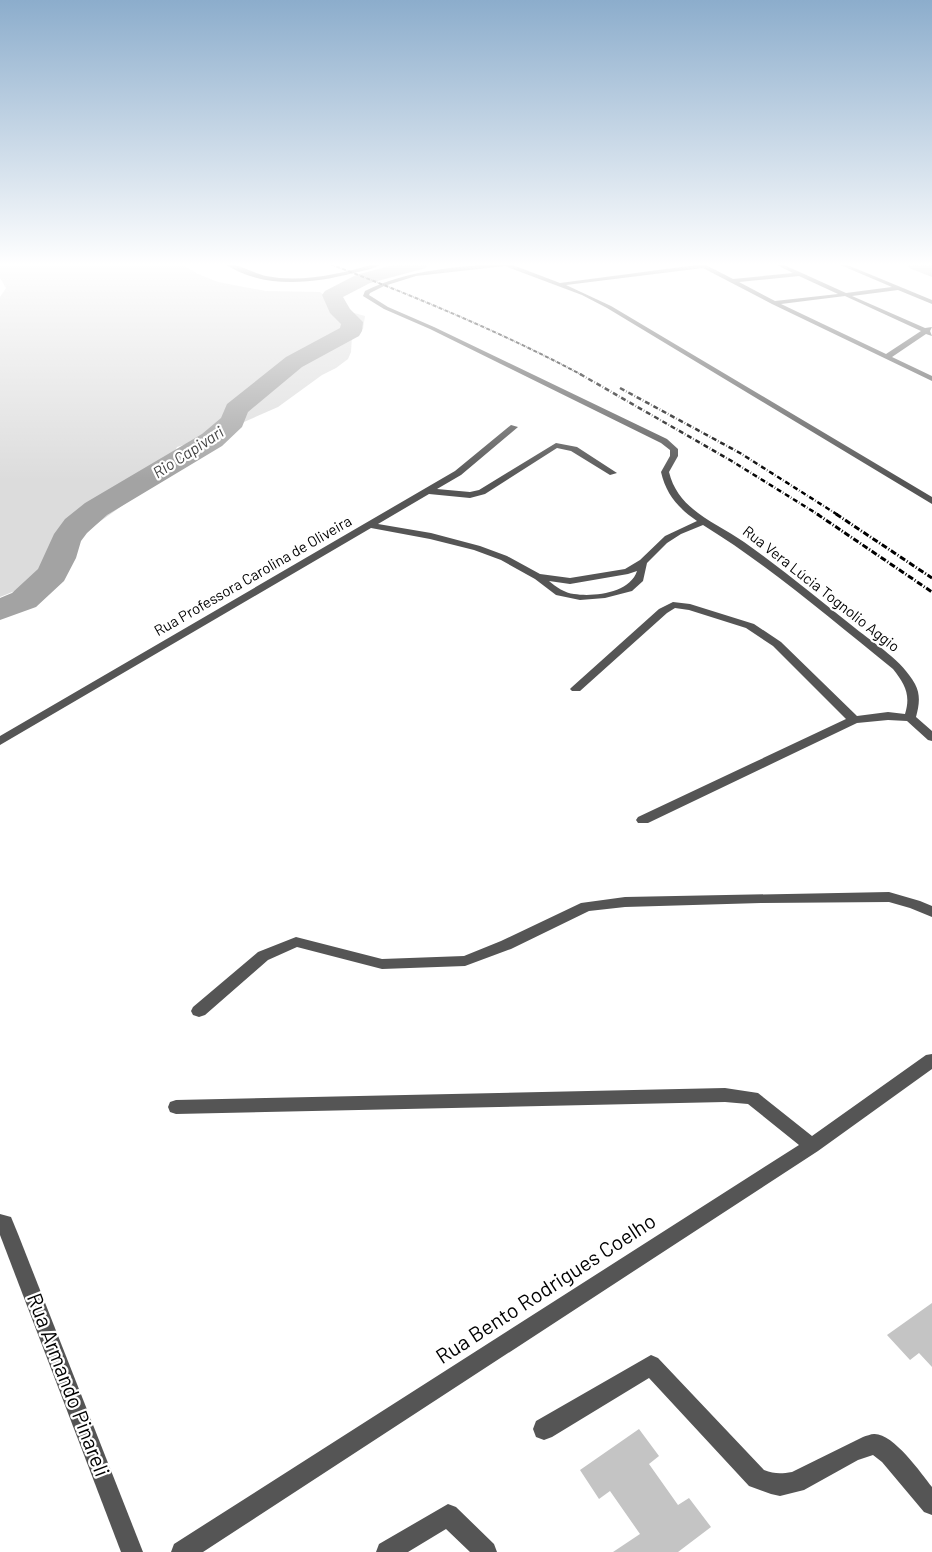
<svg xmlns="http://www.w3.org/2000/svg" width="932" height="1552" viewBox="0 0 932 1552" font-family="Barlow,sans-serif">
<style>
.green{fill:#dcdcdc}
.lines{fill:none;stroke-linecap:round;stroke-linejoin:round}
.river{fill:#a3a3a3;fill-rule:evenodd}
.building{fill:#c4c4c4}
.minor{fill:#555;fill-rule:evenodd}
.rail-far2{stroke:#000;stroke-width:2;stroke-dasharray:4 1 0.5 1;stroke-linecap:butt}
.rail-far1{stroke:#000;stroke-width:2.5;stroke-dasharray:5 2 0.5 2;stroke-linecap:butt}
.rail{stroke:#000;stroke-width:3;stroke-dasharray:6 2 1 2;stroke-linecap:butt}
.labels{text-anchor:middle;stroke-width:4.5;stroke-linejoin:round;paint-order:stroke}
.far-street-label{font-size:15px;fill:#000;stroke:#fff}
.far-water-label{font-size:16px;font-style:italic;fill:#444;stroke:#fff}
.near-street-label{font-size:21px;fill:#000;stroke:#fff}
</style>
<rect width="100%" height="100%" fill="#fff"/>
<!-- green -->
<polygon class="green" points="0,264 181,264 198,274 218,282 266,291 320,292 336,304 336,308 365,316 363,329 352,336 351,352 348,359 336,368 322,375 278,407 212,436 177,447 171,461 154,474 146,485 133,498 81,535 44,569 32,584 0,597 0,297 6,288 0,278"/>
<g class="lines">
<!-- river -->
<g class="river">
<polygon points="397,264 429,264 426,268 370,283 343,297 350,309 363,322 362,331 359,336 302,367 248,412 242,427 222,446 107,515 87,533 81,541 76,558 64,581 36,607 0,620 0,598 12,593 38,569 54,534 65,519 85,503 202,434 221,418 227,404 286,357 340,328 341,324 330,313 322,295 325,291 356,275"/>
<polygon points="906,264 932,264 932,277 909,268"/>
</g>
</g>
<!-- building -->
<g class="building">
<polygon points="932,1303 932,1367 919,1353 910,1360 887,1335"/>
<polygon points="639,1429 659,1456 649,1464 678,1505 689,1498 711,1527 678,1552 613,1552 640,1534 610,1491 599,1499 580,1470"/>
</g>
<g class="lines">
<!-- minor -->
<g class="minor">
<path d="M225 264C239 263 252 273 266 276 301 283 340 274 374 264H382C374 269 362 271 353 273 312 284 262 289 225 264Z"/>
<path d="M491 264H510L560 283 704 264 733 279 793 273 775 264H782L846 293 892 287 838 264H845L932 300V304L898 290 852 296 925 328 932 327 930 331 932 336 926 334 892 357 932 376V381L772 304 703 268 566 285 611 306 932 497V504L607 308 582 295 505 266 416 276 384 286 370 293 369 295 388 307 434 327 667 439 678 449V456L669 472C678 510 715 522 744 542 782 569 818 599 855 628 876 645 902 660 915 684 921 695 919 706 916 717L932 731V741L928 740 907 721 888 720 857 723 648 823H638L636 820 638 817 846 719 773 646 746 628 689 610 675 608 667 613 580 691H572L570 689 572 687 659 609 673 602 690 604 754 624 781 642 857 716 888 712 905 714C911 695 905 684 893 669 831 619 771 567 703 525L681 534 667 543 647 563 643 581 632 591 605 598 580 600 556 595 535 579 501 560 474 550 430 539 371 528 0 745V736L455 471 511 425 518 427 461 475 437 489 470 492 479 490 556 443 577 447 617 473 610 475 571 451 557 448 485 494 470 498 429 494 378 524 431 533 480 546 507 556 540 574 570 578 625 569 640 560 665 536 697 521C678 508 666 494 661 472L670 456V450L661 443 430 329 384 309 363 296 365 291C405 271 447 268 491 264ZM799 276 838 294 775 301 739 282ZM845 296 921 331 886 354 781 304ZM637 571C630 593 594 597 574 594 565 593 556 587 549 581L570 584 628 574Z"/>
<polygon points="889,892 920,901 932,906 932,917 910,908 889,902 761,903 625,907 589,911 511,949 465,966 382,969 297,947 268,960 205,1015 199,1017 193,1015 191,1011 193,1007 258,952 296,937 382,959 464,956 501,941 581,903 625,897"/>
<polygon points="932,1054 932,1069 818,1151 203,1552 171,1552 174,1544 799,1145 748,1104 725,1102 176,1114 170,1112 168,1107 170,1102 176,1100 725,1088 758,1093 812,1136 926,1055"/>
<polygon points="0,1214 11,1217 18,1234 143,1552 121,1552 0,1235"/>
<path d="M651 1355 658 1358 764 1470C774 1474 781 1474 792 1472L863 1437C866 1436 871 1434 874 1434 893 1433 921 1473 932 1487V1515L924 1512 882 1462 873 1455 858 1460 804 1490 780 1496 771 1494 749 1486 649 1378 552 1437 544 1440 536 1437 533 1429 536 1421Z"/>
<polygon points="448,1504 456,1507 494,1544 497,1552 470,1552 446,1529 408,1552 376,1552 379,1544"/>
</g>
<!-- rail-far2 -->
<path class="rail-far2" d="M330 264C416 297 501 332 582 375"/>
<!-- rail-far1 -->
<g class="rail-far1">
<polyline points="580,374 730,460 819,515"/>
<polyline points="620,388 740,453 838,515"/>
</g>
<!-- rail -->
<g class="rail">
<polyline points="817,514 932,592"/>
<polyline points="836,514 932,578"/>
</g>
</g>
<!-- sky -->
<linearGradient id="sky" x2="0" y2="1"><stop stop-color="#8cadcc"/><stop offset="0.55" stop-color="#fff"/><stop offset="1" stop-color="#fff" stop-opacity="0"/></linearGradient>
<rect width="932" height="481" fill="url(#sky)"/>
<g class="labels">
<!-- far-street labels -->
<g class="far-street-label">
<text transform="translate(253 576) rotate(-30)" y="5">Rua Professora Carolina de Oliveira</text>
<text transform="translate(821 589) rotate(38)" y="5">Rua Vera Lúcia Tognolio Aggio</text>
</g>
<!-- far-water labels -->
<g class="far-water-label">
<text transform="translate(188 452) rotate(-33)" y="6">Rio Capivari</text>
</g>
<!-- near-street labels -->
<g class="near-street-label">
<text transform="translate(546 1289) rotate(-33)" y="7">Rua Bento Rodrigues Coelho</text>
<text transform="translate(68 1385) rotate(69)" y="7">Rua Armando Pinareli</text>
</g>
</g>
</svg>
